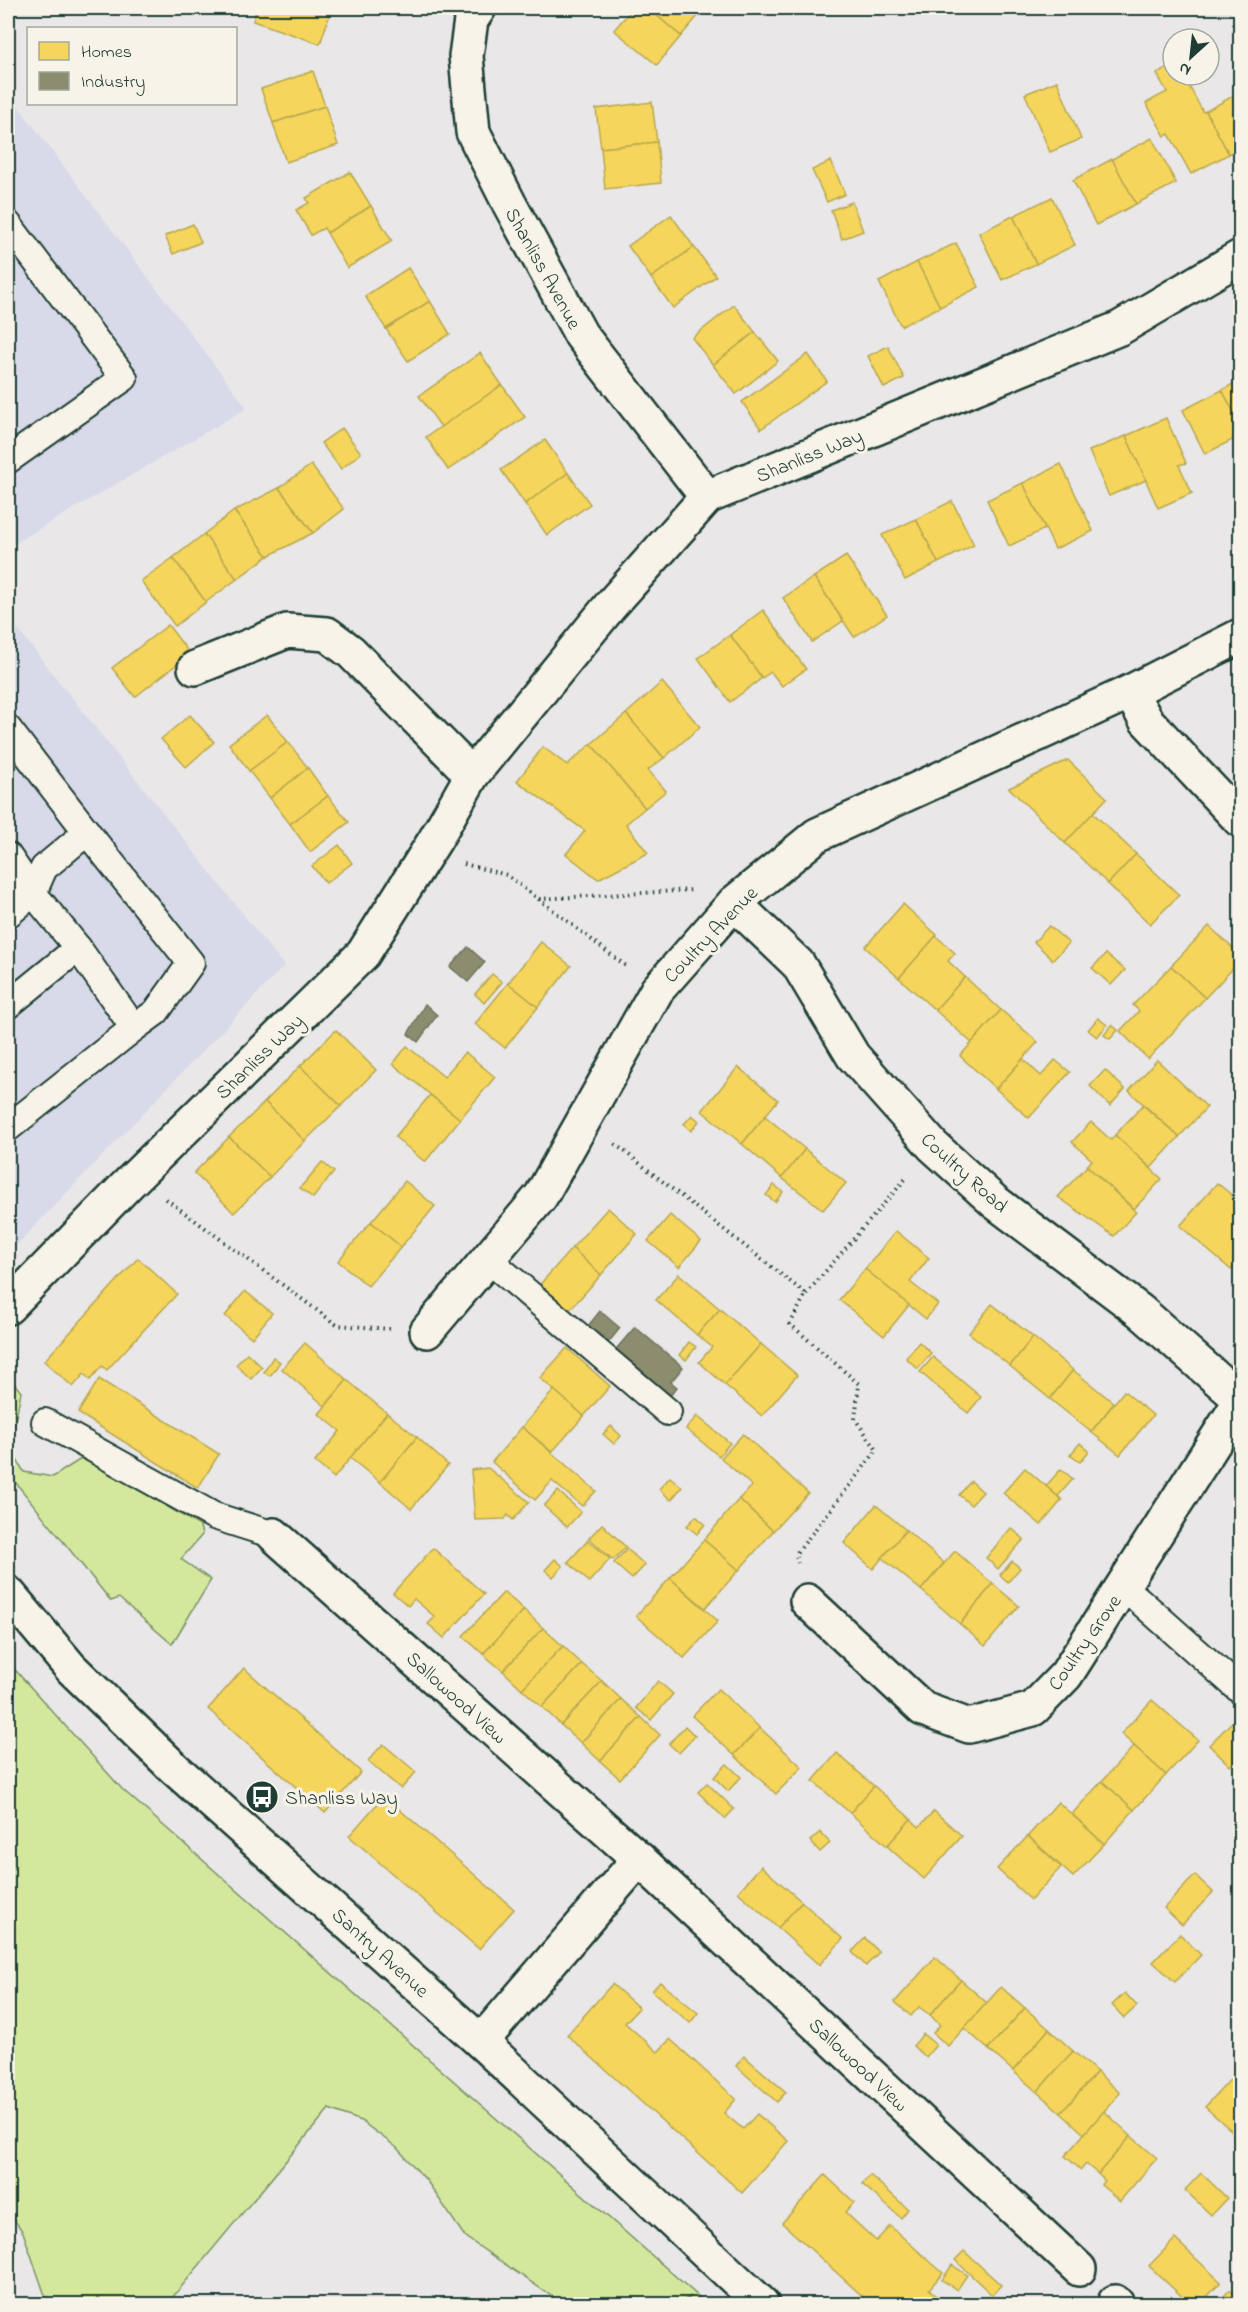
<svg xmlns="http://www.w3.org/2000/svg" width="1248" height="2312" viewBox="0 0 1248 2312" font-family="'Indie Flower',sans-serif">
<style>
.built{fill:#d8d9e9}
.green{fill:#d4e89d;stroke:#7a9268;stroke-width:1.5}
.homes{fill:#f6d55c;stroke:#b6a750;stroke-width:1.5}
.industry{fill:#8c8c6e;stroke:#6b745d;stroke-width:1.5}
.lines{fill:none;stroke-linecap:round;stroke-linejoin:round}
.service-casing{stroke:#1f3d34;stroke-width:30}
.minor-casing{stroke:#1f3d34;stroke-width:38}
.secondary-casing{stroke:#1f3d34;stroke-width:38}
.path{stroke:#1f3d34;stroke-width:4;stroke-dasharray:1.5 4.5;stroke-linecap:butt}
.service{stroke:#f7f3e8;stroke-width:26}
.minor{stroke:#f7f3e8;stroke-width:33}
.secondary{stroke:#f7f3e8;stroke-width:33}
.labels{text-anchor:middle;stroke-width:6;stroke-linejoin:round;paint-order:stroke}
.street-label{font-size:20px;fill:#1f3d34;stroke:#f7f3e8}
.poi-label{font-size:20px;fill:#1f3d34;stroke:#f7f3e8;text-anchor:start}
</style>
<rect width="100%" height="100%" fill="#e9e7e8"/>
<filter id="ink" filterUnits="userSpaceOnUse"><feTurbulence type="fractalNoise" baseFrequency=".0167" numOctaves="2"/><feDisplacementMap in="SourceGraphic" scale="12" xChannelSelector="R" yChannelSelector="G"/><feConvolveMatrix kernelMatrix="1 2 1 2 8 2 1 2 1" color-interpolation-filters="sRGB"/></filter>
<g filter="url(#ink)">
<!-- built -->
<g class="built">
<polygon points="8,93 247,408 8,547"/>
<polygon points="8,617 284,966 8,1254"/>
</g>
<!-- green -->
<g class="green">
<polygon points="10,1378 21,1392 10,1448 24,1472 53,1477 84,1457 200,1526 202,1535 181,1559 211,1580 172,1644 119,1598 111,1601 8,1473 8,1381"/>
<polygon points="8,1662 122,1789 707,2304 683,2304 691,2296 678,2304 578,2304 553,2297 465,2237 427,2181 396,2147 361,2121 329,2109 167,2304 48,2304 23,2232 8,2211"/>
</g>
<!-- homes -->
<g class="homes">
<polygon points="257,8 332,8 320,44 253,21"/>
<polygon points="633,8 648,8 681,36 657,65 614,30"/>
<polygon points="648,8 705,8 681,36"/>
<polygon points="1173,65 1173,75 1183,75 1203,112 1206,111 1229,154 1191,174 1169,134 1165,136 1146,103 1167,92 1157,74"/>
<polygon points="313,71 325,106 273,123 261,89"/>
<polygon points="1057,81 1081,139 1050,152 1025,94"/>
<polygon points="1240,92 1240,148 1229,154 1206,111"/>
<polygon points="652,102 657,142 601,148 596,109"/>
<polygon points="325,106 338,145 286,162 273,123"/>
<polygon points="1152,138 1176,183 1136,204 1112,159"/>
<polygon points="657,142 661,183 605,189 601,148"/>
<polygon points="1112,159 1136,204 1096,225 1073,180"/>
<polygon points="831,161 845,194 827,202 812,170"/>
<polygon points="350,172 371,206 327,233 324,228 311,235 296,210 309,203 306,198"/>
<polygon points="1052,197 1075,245 1036,264 1013,216"/>
<polygon points="852,202 863,231 842,239 831,210"/>
<polygon points="371,206 392,241 347,268 327,233"/>
<polygon points="671,215 694,247 651,278 628,246"/>
<polygon points="1013,216 1036,264 1002,280 979,233"/>
<polygon points="193,224 201,242 173,254 165,236"/>
<polygon points="956,243 979,287 940,307 917,262"/>
<polygon points="694,247 716,276 673,308 651,278"/>
<polygon points="917,262 940,307 901,326 879,282"/>
<polygon points="408,268 430,301 386,329 365,296"/>
<polygon points="430,301 450,334 408,361 386,329"/>
<polygon points="734,305 755,332 713,365 692,338"/>
<polygon points="755,332 778,361 736,394 713,365"/>
<polygon points="888,346 904,378 884,388 868,356"/>
<polygon points="480,353 502,385 441,427 419,396"/>
<polygon points="808,354 827,381 761,429 742,402"/>
<polygon points="1240,380 1240,424 1222,390"/>
<polygon points="502,385 525,417 448,470 426,437"/>
<polygon points="1222,390 1240,424 1240,436 1205,454 1183,410"/>
<polygon points="1166,418 1186,463 1179,465 1192,493 1158,508 1126,436"/>
<polygon points="342,428 361,453 341,469 321,443"/>
<polygon points="1126,436 1146,480 1109,496 1089,451"/>
<polygon points="545,440 568,473 525,504 501,470"/>
<polygon points="1061,464 1093,531 1055,549 1023,483"/>
<polygon points="311,465 344,509 313,533 279,488"/>
<polygon points="568,473 590,504 547,535 525,504"/>
<polygon points="1023,483 1045,529 1009,546 987,500"/>
<polygon points="279,488 313,533 268,556 234,511"/>
<polygon points="952,501 974,545 938,563 916,519"/>
<polygon points="234,511 268,556 237,579 204,534"/>
<polygon points="916,519 938,563 905,580 882,535"/>
<polygon points="204,534 237,579 206,602 173,558"/>
<polygon points="846,556 887,615 854,637 814,577"/>
<polygon points="173,558 206,602 175,626 141,581"/>
<polygon points="814,577 843,621 812,642 783,598"/>
<polygon points="763,610 806,669 782,686 771,672 762,678 730,635"/>
<polygon points="168,625 190,654 135,697 112,668"/>
<polygon points="730,635 762,678 730,702 698,658"/>
<polygon points="662,682 700,727 664,758 626,714"/>
<polygon points="626,714 664,758 648,770 666,791 645,808 591,744"/>
<polygon points="190,715 214,742 186,767 161,739"/>
<polygon points="267,715 288,742 249,771 229,744"/>
<polygon points="288,742 308,768 270,798 249,771"/>
<polygon points="591,744 645,808 626,824 648,853 598,879 566,854 585,831 517,781 543,747 567,765"/>
<polygon points="1068,760 1107,798 1065,843 1009,788"/>
<polygon points="308,768 328,796 290,824 270,798"/>
<polygon points="328,796 349,822 310,852 290,824"/>
<polygon points="1093,813 1136,854 1108,884 1065,843"/>
<polygon points="339,845 352,863 326,883 312,866"/>
<polygon points="1136,854 1179,895 1150,924 1108,884"/>
<polygon points="903,904 937,935 899,978 865,947"/>
<polygon points="1049,926 1069,943 1053,960 1034,942"/>
<polygon points="1209,926 1240,955 1240,961 1205,998 1171,966"/>
<polygon points="936,936 955,953 948,961 965,977 935,1010 899,978"/>
<polygon points="541,942 571,966 538,1007 508,983"/>
<polygon points="1106,954 1125,970 1111,985 1092,968"/>
<polygon points="1171,966 1205,998 1148,1059 1120,1031 1139,1011 1133,1005"/>
<polygon points="492,974 502,982 484,1003 475,994"/>
<polygon points="965,977 1001,1010 972,1043 935,1010"/>
<polygon points="508,983 538,1007 505,1048 475,1024"/>
<polygon points="1001,1010 1038,1042 996,1089 960,1056"/>
<polygon points="1098,1018 1107,1025 1097,1037 1088,1030"/>
<polygon points="1112,1025 1118,1030 1110,1039 1104,1035"/>
<polygon points="336,1030 376,1070 341,1106 300,1066"/>
<polygon points="407,1046 444,1077 465,1052 495,1077 460,1119 393,1064"/>
<polygon points="1023,1059 1041,1076 1055,1060 1070,1072 1029,1118 996,1089"/>
<polygon points="1157,1060 1207,1107 1179,1137 1129,1091"/>
<polygon points="300,1066 341,1106 305,1141 265,1102"/>
<polygon points="738,1067 778,1100 742,1144 702,1111"/>
<polygon points="1105,1070 1125,1089 1110,1106 1090,1086"/>
<polygon points="430,1095 460,1119 425,1162 395,1137"/>
<polygon points="265,1102 305,1141 270,1177 229,1137"/>
<polygon points="1143,1105 1179,1137 1151,1168 1115,1135"/>
<polygon points="692,1115 699,1121 691,1131 684,1124"/>
<polygon points="765,1116 805,1149 782,1178 742,1144"/>
<polygon points="1091,1122 1111,1140 1115,1135 1162,1179 1134,1209 1087,1166 1092,1160 1072,1142"/>
<polygon points="229,1137 270,1177 234,1213 194,1173"/>
<polygon points="805,1149 846,1183 823,1210 782,1178"/>
<polygon points="322,1162 334,1172 313,1198 300,1188"/>
<polygon points="1087,1166 1136,1212 1114,1236 1058,1197"/>
<polygon points="405,1181 435,1206 401,1247 371,1222"/>
<polygon points="1217,1183 1233,1196 1240,1188 1240,1259 1231,1270 1180,1226"/>
<polygon points="774,1185 783,1192 775,1202 766,1195"/>
<polygon points="608,1208 637,1234 601,1275 572,1248"/>
<polygon points="670,1215 701,1241 679,1267 648,1241"/>
<polygon points="371,1222 401,1247 368,1286 338,1261"/>
<polygon points="896,1231 929,1258 910,1282 938,1304 926,1319 865,1269"/>
<polygon points="572,1248 601,1275 565,1315 536,1289"/>
<polygon points="138,1258 177,1294 107,1370 102,1366 90,1380 84,1374 73,1387 44,1361"/>
<polygon points="865,1269 909,1305 884,1336 839,1300"/>
<polygon points="679,1274 720,1309 697,1335 656,1300"/>
<polygon points="245,1291 272,1313 252,1338 225,1316"/>
<polygon points="992,1304 1033,1337 1010,1366 969,1333"/>
<polygon points="720,1309 761,1344 725,1385 699,1362 712,1347 697,1335"/>
<polygon points="1033,1337 1073,1370 1050,1399 1010,1366"/>
<polygon points="689,1342 696,1347 686,1360 679,1355"/>
<polygon points="919,1342 931,1353 918,1369 906,1358"/>
<polygon points="305,1343 347,1380 325,1406 282,1369"/>
<polygon points="761,1344 797,1375 762,1416 725,1385"/>
<polygon points="567,1348 610,1386 584,1416 540,1378"/>
<polygon points="247,1353 262,1367 251,1379 236,1365"/>
<polygon points="273,1357 280,1362 270,1376 264,1372"/>
<polygon points="933,1357 981,1397 968,1413 920,1372"/>
<polygon points="1073,1370 1114,1403 1091,1432 1050,1399"/>
<polygon points="99,1379 219,1454 198,1488 78,1413"/>
<polygon points="347,1380 387,1413 334,1478 315,1462 340,1431 319,1414"/>
<polygon points="554,1390 584,1416 552,1452 522,1427"/>
<polygon points="1124,1391 1153,1415 1120,1455 1091,1432"/>
<polygon points="387,1413 417,1437 380,1482 350,1458"/>
<polygon points="697,1416 730,1443 719,1456 686,1429"/>
<polygon points="611,1426 621,1436 614,1444 603,1434"/>
<polygon points="522,1427 596,1491 582,1506 552,1481 535,1500 492,1462"/>
<polygon points="743,1434 808,1493 773,1531 739,1499 752,1486 721,1458"/>
<polygon points="417,1437 448,1465 411,1509 380,1482"/>
<polygon points="1080,1443 1089,1451 1080,1462 1070,1455"/>
<polygon points="488,1468 529,1502 513,1520 508,1515 505,1519 475,1520 471,1470"/>
<polygon points="1025,1468 1062,1500 1041,1525 1003,1493"/>
<polygon points="1061,1469 1073,1479 1058,1496 1062,1500 1046,1486"/>
<polygon points="670,1477 682,1487 671,1500 659,1489"/>
<polygon points="971,1481 983,1492 971,1505 959,1495"/>
<polygon points="558,1491 581,1512 567,1527 544,1506"/>
<polygon points="739,1499 773,1531 739,1570 704,1540"/>
<polygon points="876,1505 906,1530 873,1569 844,1543"/>
<polygon points="696,1516 705,1524 697,1534 687,1526"/>
<polygon points="602,1524 626,1547 613,1560 589,1538"/>
<polygon points="1011,1528 1024,1539 998,1569 986,1558"/>
<polygon points="906,1530 944,1563 921,1590 882,1558"/>
<polygon points="588,1540 610,1559 589,1582 568,1562"/>
<polygon points="704,1540 739,1570 705,1608 670,1578"/>
<polygon points="433,1548 484,1594 444,1638 428,1624 435,1617 414,1599 408,1606 393,1593"/>
<polygon points="627,1549 645,1565 632,1579 614,1563"/>
<polygon points="955,1551 993,1584 960,1624 921,1590"/>
<polygon points="555,1559 563,1566 553,1577 545,1570"/>
<polygon points="1012,1561 1020,1568 1008,1582 1000,1575"/>
<polygon points="670,1578 718,1621 684,1658 636,1616"/>
<polygon points="993,1584 1019,1606 985,1646 960,1624"/>
<polygon points="504,1592 524,1610 483,1654 463,1636"/>
<polygon points="524,1610 543,1628 503,1671 483,1654"/>
<polygon points="543,1628 563,1646 522,1689 503,1671"/>
<polygon points="563,1646 582,1664 542,1707 522,1689"/>
<polygon points="582,1664 602,1681 561,1725 542,1707"/>
<polygon points="244,1668 361,1772 325,1813 208,1709"/>
<polygon points="602,1681 621,1699 581,1743 561,1725"/>
<polygon points="658,1681 673,1694 651,1720 636,1708"/>
<polygon points="718,1689 760,1728 734,1755 692,1716"/>
<polygon points="621,1699 641,1717 600,1761 581,1743"/>
<polygon points="1152,1700 1198,1740 1166,1775 1121,1734"/>
<polygon points="1240,1714 1240,1756 1230,1766 1209,1745"/>
<polygon points="641,1717 660,1735 620,1779 600,1761"/>
<polygon points="685,1726 695,1736 679,1753 669,1744"/>
<polygon points="760,1728 802,1767 776,1794 734,1755"/>
<polygon points="383,1744 416,1772 401,1789 368,1761"/>
<polygon points="1134,1746 1166,1775 1134,1810 1102,1781"/>
<polygon points="837,1753 874,1786 850,1813 813,1781"/>
<polygon points="727,1764 741,1777 728,1791 714,1777"/>
<polygon points="1102,1781 1134,1810 1104,1844 1072,1814"/>
<polygon points="707,1783 734,1809 725,1819 698,1792"/>
<polygon points="874,1786 911,1819 887,1846 850,1813"/>
<polygon points="384,1796 514,1909 479,1949 349,1836"/>
<polygon points="1058,1802 1104,1844 1073,1877 1028,1836"/>
<polygon points="934,1811 962,1836 924,1879 887,1846 911,1819 919,1827"/>
<polygon points="1240,1824 1240,1843 1231,1833"/>
<polygon points="820,1832 830,1843 820,1852 810,1841"/>
<polygon points="1028,1836 1061,1867 1031,1900 997,1869"/>
<polygon points="761,1866 802,1902 778,1928 738,1892"/>
<polygon points="1195,1875 1213,1892 1182,1925 1164,1908"/>
<polygon points="802,1902 843,1939 819,1965 778,1928"/>
<polygon points="1180,1934 1201,1955 1175,1982 1153,1962"/>
<polygon points="865,1938 879,1952 866,1966 852,1952"/>
<polygon points="935,1957 961,1980 930,2015 919,2007 911,2016 895,2002"/>
<polygon points="961,1980 987,2003 948,2046 933,2033 940,2025 930,2015"/>
<polygon points="660,1982 698,2013 690,2023 652,1991"/>
<polygon points="612,1984 639,2008 625,2023 658,2052 670,2039 736,2099 724,2113 743,2129 757,2114 788,2141 742,2193 567,2035"/>
<polygon points="1001,1987 1025,2008 988,2049 964,2028"/>
<polygon points="1125,1993 1137,2006 1124,2018 1112,2005"/>
<polygon points="1025,2008 1049,2029 1013,2071 988,2049"/>
<polygon points="1049,2029 1073,2051 1037,2092 1013,2071"/>
<polygon points="923,2034 936,2045 926,2057 913,2046"/>
<polygon points="1073,2051 1097,2072 1061,2113 1037,2092"/>
<polygon points="744,2056 786,2092 777,2102 736,2066"/>
<polygon points="1240,2069 1240,2138 1205,2107"/>
<polygon points="1097,2072 1120,2093 1084,2134 1061,2113"/>
<polygon points="1104,2111 1131,2136 1098,2174 1086,2164 1081,2170 1065,2156"/>
<polygon points="1131,2136 1157,2158 1120,2201 1101,2185 1105,2181 1098,2174"/>
<polygon points="1201,2173 1227,2198 1211,2215 1185,2190"/>
<polygon points="825,2175 854,2202 845,2212 876,2241 890,2226 943,2273 929,2289 946,2304 871,2304 782,2223"/>
<polygon points="870,2175 908,2209 901,2218 862,2184"/>
<polygon points="1175,2239 1221,2282 1200,2304 1190,2304 1149,2266"/>
<polygon points="964,2251 1001,2285 992,2295 955,2260"/>
<polygon points="952,2265 967,2275 957,2290 942,2280"/>
<polygon points="1230,2290 1240,2300 1240,2304 1216,2304"/>
</g>
<!-- industry -->
<g class="industry">
<polygon points="468,947 485,962 468,982 450,967"/>
<polygon points="425,1004 437,1015 418,1042 408,1034"/>
<polygon points="600,1311 620,1328 604,1348 583,1332"/>
<polygon points="635,1327 683,1367 671,1382 677,1387 666,1401 611,1355"/>
</g>
<g class="lines">
<defs>
<g id="service">
<polyline points="8,224 124,378 8,460"/>
<polyline points="8,729 87,832 44,868 33,893 8,914"/>
<polyline points="8,856 33,893 78,948 134,1028 156,1012 191,963 87,832"/>
<polyline points="8,1005 78,948"/>
<polyline points="8,1128 134,1028"/>
<polyline points="488,1259 668,1412"/>
<polyline points="45,1422 214,1516 274,1535"/>
<polyline points="1123,1586 1240,1690"/>
</g>
<g id="minor">
<polyline points="479,8 471,20 466,56 473,132 510,205 581,335 707,497"/>
<polyline points="195,668 287,631 327,634 351,652 472,775"/>
<polyline points="1130,692 1146,720 1240,820"/>
<polyline points="734,903 798,964 853,1056 933,1146 995,1202 1140,1311 1240,1399"/>
<polyline points="8,1307 128,1184 363,954 435,840 472,775 610,606 707,497 1120,328 1240,257"/>
<polyline points="427,1331 541,1196 657,990 734,903 817,835 1130,692 1240,636"/>
<polyline points="274,1535 639,1859 1079,2269"/>
<polyline points="807,1601 923,1709 969,1726 1033,1709 1066,1675 1240,1402"/>
<polyline points="481,2042 639,1859"/>
<polyline points="1115,2302 1117,2304"/>
</g>
<polyline id="secondary" points="8,1593 71,1668 175,1769 481,2042 762,2304"/>
</defs>
<!-- service casing -->
<use href="#service" class="service-casing"/>
<!-- minor casing -->
<use href="#minor" class="minor-casing"/>
<!-- secondary casing -->
<use href="#secondary" class="secondary-casing"/>
<!-- path -->
<g class="path">
<polyline points="464,864 507,875 626,966"/>
<polyline points="539,899 693,890"/>
<polyline points="615,1144 806,1294 790,1324 859,1384 855,1419 877,1450 796,1554 798,1563"/>
<polyline points="166,1199 337,1325 390,1329"/>
<polyline points="806,1294 908,1176"/>
</g>
<!-- service -->
<use href="#service" class="service"/>
<!-- minor -->
<use href="#minor" class="minor"/>
<!-- secondary -->
<use href="#secondary" class="secondary"/>
</g>
</g>
<!-- icons -->
<defs>
<symbol id="bus-disc" viewBox="-11 -11 22 22"><circle r="9.5" fill="#1f3d34" stroke="#f7f3e8"/><path d="M-5-6H5V4H4V6H2V4H-2V6H-4V4H-5ZM-3.5-4V0h7V-4ZM-3.5 1.2v1.5H-2V1.2ZM2 1.2v1.5H3.5V1.2Z" fill="#fff"/></symbol>
</defs>
<g fill-rule="evenodd">
<use href="#bus-disc" x="243" y="1778" width="38" height="38"/>
</g>
<g class="labels">
<!-- street labels -->
<g class="street-label">
<text transform="translate(544 268) rotate(61)" y="7">Shanliss Avenue</text>
<text transform="translate(809 455) rotate(-22)" y="7">Shanliss Way</text>
<text transform="translate(710 934) rotate(-46)" y="7">Coultry Avenue</text>
<text transform="translate(259 1056) rotate(-44)" y="7">Shanliss Way</text>
<text transform="translate(965 1172) rotate(42)" y="7">Coultry Road</text>
<text transform="translate(1084 1642) rotate(-55)" y="7">Coultry Grove</text>
<text transform="translate(457 1697) rotate(42)" y="7">Sallowood View</text>
<text transform="translate(381 1952) rotate(42)" y="7">Santry Avenue</text>
<text transform="translate(859 2064) rotate(43)" y="7">Sallowood View</text>
</g>
<!-- poi labels -->
<g class="poi-label">
<text x="285" y="1804">Shanliss Way</text>
</g>
</g>
<!-- margin -->
<rect width="1248" height="2312" fill="none" stroke="#f7f3e8" stroke-width="30"/>
<rect x="15" y="15" width="1218" height="2282" fill="none" stroke="#1f3d34" stroke-width="2" filter="url(#ink)"/>
<!-- legend -->
<rect x="27" y="27" width="210" height="78" fill="#f7f3e8" stroke="#a1aaa0" stroke-width="1.5"/>
<rect x="39" y="42" width="30" height="18" fill="#f6d55c" stroke="#a1aaa0" stroke-width="1.5"/>
<text x="81" y="57" font-size="18" fill="#1f3d34">Homes</text>
<rect x="39" y="72" width="30" height="18" fill="#8c8c6e" stroke="#a1aaa0" stroke-width="1.5"/>
<text x="81" y="87" font-size="18" fill="#1f3d34">Industry</text>
<!-- north arrow -->
<g transform="translate(1191 57) rotate(207)"><circle r="28" fill="#f7f3e8" stroke="#a1aaa0" stroke-width="1.5"/>
<path d="M0-4.5L10 22L0 15L-10 22Z" fill="#1f3d34"/>
<text y="-9" font-size="16" font-weight="bold" text-anchor="middle" fill="#1f3d34">N</text>
</g>
</svg>
